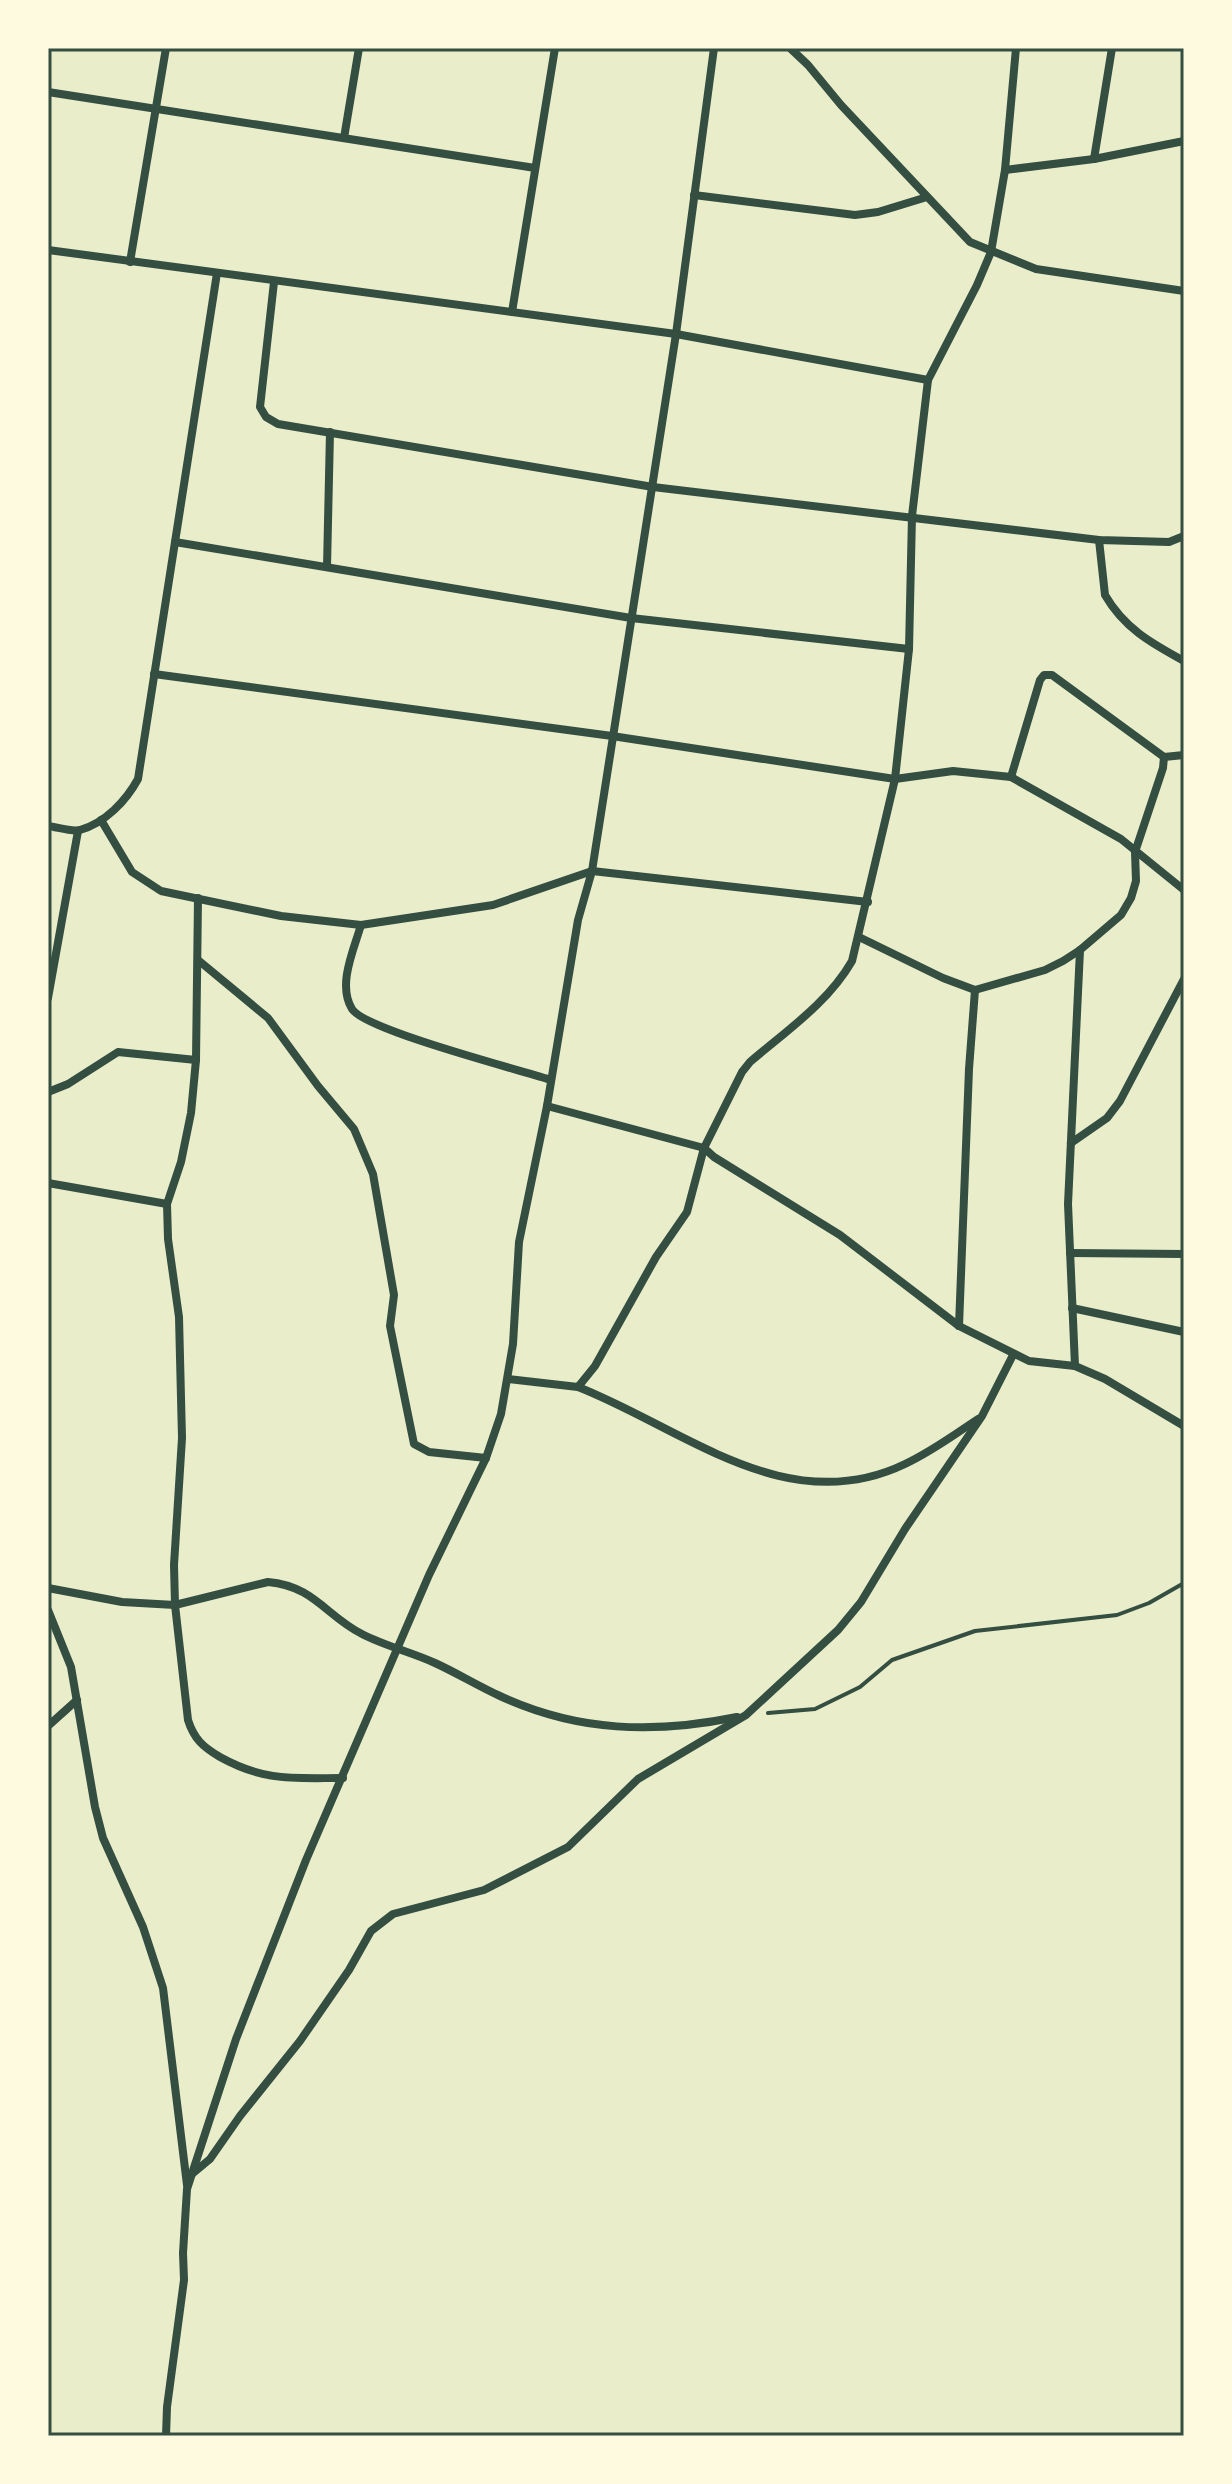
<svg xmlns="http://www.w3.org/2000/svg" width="1232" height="2484" viewBox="0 0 1232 2484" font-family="'Crimson Pro',serif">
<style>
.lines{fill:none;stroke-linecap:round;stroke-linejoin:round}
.path{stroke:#344e41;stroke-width:4}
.minor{stroke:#344e41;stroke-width:8}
.neatline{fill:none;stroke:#344e41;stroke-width:3}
</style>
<rect width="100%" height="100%" fill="#e9edc9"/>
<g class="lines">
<!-- path -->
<polyline class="path" points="768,1713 815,1709 860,1687 892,1660 975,1631 1117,1615 1149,1603 1184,1583"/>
<!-- minor -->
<g class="minor">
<polyline points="790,48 808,65 841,105 970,242 1036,269 1184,291"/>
<polyline points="48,92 535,168"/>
<polyline points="344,138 359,48"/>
<polyline points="1094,159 1112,48"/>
<polyline points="1005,170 1094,159 1184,141"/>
<polyline points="694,195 855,215 878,212 927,197"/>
<polyline points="48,250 676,334 928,380"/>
<polyline points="130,262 166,48"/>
<polyline points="274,282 260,407 266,417 278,424 653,487 1099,540 1169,542 1184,536"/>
<polyline points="512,312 555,48"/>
<path d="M1099 540 1105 595C1124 628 1151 643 1184 661"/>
<polyline points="175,542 631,618 909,649"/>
<polyline points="327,567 330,432"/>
<polyline points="154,674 612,736 895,779 953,771 1011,777 1121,839 1184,890"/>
<polyline points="1011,777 1040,680 1044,675 1052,675 1164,757 1184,755"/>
<polyline points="101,820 132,872 161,891 281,916 361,925 493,905 592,871 868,902"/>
<path d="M48 826C57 827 71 832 80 830 105 823 126 801 138 779L217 273"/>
<path d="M198 898 196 1060 191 1113 181 1162 167 1204 168 1239 179 1317 182 1438 174 1565 175 1605 188 1720C194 1739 203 1747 220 1757 265 1782 294 1778 343 1778"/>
<path d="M361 925C354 949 337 985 352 1009 365 1030 520 1070 551 1080"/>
<polyline points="859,937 943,978 975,990 1045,970 1063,961 1080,950 1121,915 1131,898 1136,881 1135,852 1163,768 1164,757"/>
<polyline points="198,960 268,1018 318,1086 354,1129 373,1174 394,1295 390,1326 414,1444 429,1452 486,1458"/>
<polyline points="48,998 78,831"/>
<polyline points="48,1092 68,1084 118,1052 196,1060"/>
<polyline points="547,1106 704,1148 714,1157 840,1235 959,1326 1029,1361 1075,1366 1105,1379 1184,1426"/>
<polyline points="1071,1143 1107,1118 1120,1101 1184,979"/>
<polyline points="48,1183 167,1204"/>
<polyline points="1070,1253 1184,1254"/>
<polyline points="1072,1308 1184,1332"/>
<polyline points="959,1326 969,1069 975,990"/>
<polyline points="1075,1366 1068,1204 1080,950"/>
<path d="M508 1379 578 1387 595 1366 656 1257 687 1212 704 1148 742 1072 750 1062C786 1031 828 1003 852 961L895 779 909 649 912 516 928 380 977 285 991 252 1005 170 1016 48"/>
<path d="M578 1387C683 1428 787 1521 905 1464 931 1452 954 1435 978 1419"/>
<path d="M48 1588 122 1602 175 1605 268 1582C314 1586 326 1616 362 1634 385 1646 411 1652 435 1663 457 1673 478 1686 500 1696 578 1732 654 1734 737 1717"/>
<polyline points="48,1610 71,1667 95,1807 103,1838 143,1927 163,1988 187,2185"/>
<polyline points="48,1726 77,1700"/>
<polyline points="192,2174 210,2159 240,2116 300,2041 349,1970 371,1931 393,1914 484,1890 568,1847 638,1779 746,1715 838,1630 861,1602 905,1529 982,1416 1013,1355"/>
<polyline points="166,2436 167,2407 184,2280 183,2253 187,2189 236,2039 306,1860 429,1575 486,1458 501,1414 513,1344 519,1242 547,1106 578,920 592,871 676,334 714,48"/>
</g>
</g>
<!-- border -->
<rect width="1232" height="2484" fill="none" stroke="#fefae0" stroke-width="100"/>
<rect x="50" y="50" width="1132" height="2384" class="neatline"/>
</svg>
